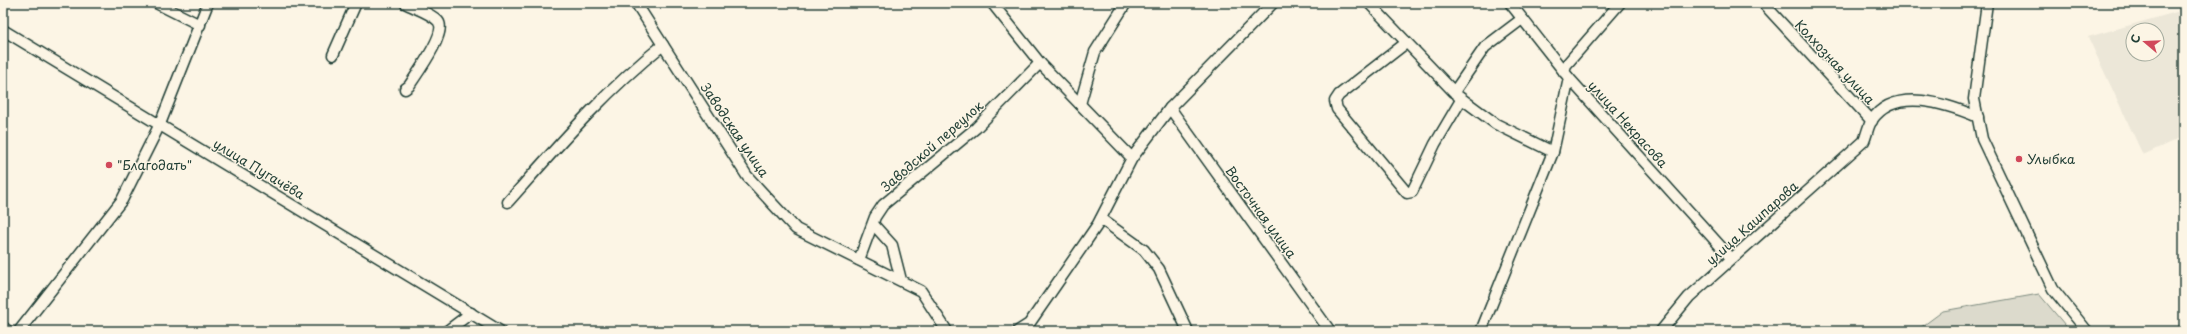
<svg xmlns="http://www.w3.org/2000/svg" width="2187" height="334" viewBox="0 0 2187 334" font-family="'Playpen Sans',sans-serif">
<style>
.built{fill:#ece7d8;fill-rule:evenodd}
.green{fill:#dcdacc;stroke:#7e8c80}
.lines{fill:none;stroke-linecap:round;stroke-linejoin:round}
.minor-casing{stroke:#1f3d34;stroke-width:13}
.minor{stroke:#fcf5e5;stroke-width:10}
.poi-dot{fill:#d1495b;stroke:#fcf5e5;stroke-width:1.5}
.labels{text-anchor:middle;stroke-width:3;stroke-linejoin:round;paint-order:stroke}
.street-label{font-size:13px;fill:#1f3d34;stroke:#fcf5e5}
.poi-label{font-size:13px;fill:#1f3d34;stroke:#fcf5e5;text-anchor:start}
</style>
<rect width="100%" height="100%" fill="#fcf5e5"/>
<filter id="ink" filterUnits="userSpaceOnUse"><feTurbulence type="fractalNoise" baseFrequency=".025" numOctaves="2"/><feDisplacementMap in="SourceGraphic" scale="8" xChannelSelector="R" yChannelSelector="G"/><feConvolveMatrix kernelMatrix="1 2 1 2 8 2 1 2 1" color-interpolation-filters="sRGB"/></filter>
<g filter="url(#ink)">
<!-- built -->
<path class="built" d="M2180 11 2184 22V136L2143 155 2088 37ZM2133 30H2157V54H2133Z"/>
<!-- green -->
<polygon class="green" points="2039,294 2070,331 1916,331 1943,311"/>
<g class="lines">
<defs>
<g id="minor">
<polyline points="156,3 200,25"/>
<path d="M405 3C414 8 431 13 438 21 448 32 416 75 409 86L405 89"/>
<polyline points="636,3 747,176 796,229 921,291 947,331"/>
<polyline points="992,3 1040,63 1132,158"/>
<polyline points="1369,3 1454,92 1485,47 1522,19"/>
<polyline points="1510,3 1569,78 1731,258"/>
<polyline points="1763,3 1872,121"/>
<polyline points="1987,3 1974,99 1982,139 2053,289 2087,331"/>
<polyline points="3,30 500,331"/>
<polyline points="1406,43 1339,95 1335,101 1337,109 1407,193 1412,192 1435,144 1461,100"/>
<polyline points="333,55 356,3"/>
<polyline points="1564,72 1566,65 1620,3"/>
<polyline points="1458,96 1496,124 1553,152"/>
<polyline points="1080,104 1095,52 1126,3"/>
<polyline points="1170,108 1330,331"/>
<path d="M508 202C557 147 605 91 663 45"/>
<polyline points="1101,219 1144,250 1159,269 1188,331"/>
<polyline points="873,224 892,245 901,280"/>
<polyline points="859,260 875,217 883,205 976,128 1040,63"/>
<polyline points="3,327 8,331"/>
<polyline points="19,331 122,200 160,124 208,3"/>
<polyline points="447,331 471,313"/>
<polyline points="1018,331 1029,324 1098,224 1132,158 1170,108 1273,3"/>
<polyline points="1481,331 1553,152 1569,78"/>
<path d="M1661 331 1689 297 1864 141C1867 134 1868 126 1872 120 1895 86 1947 104 1978 117"/>
</g>
</defs>
<!-- minor casing -->
<use href="#minor" class="minor-casing"/>
<!-- minor -->
<use href="#minor" class="minor"/>
</g>
</g>
<!-- markers -->
<g class="poi-dot">
<circle cx="2019" cy="159" r="4"/>
<circle cx="109" cy="165" r="4"/>
</g>
<g class="labels">
<!-- street labels -->
<g class="street-label">
<text transform="translate(1835 62) rotate(47)" y="5">Колхозная улица</text>
<text transform="translate(1628 124) rotate(48)" y="5">улица Некрасова</text>
<text transform="translate(735 130) rotate(56)" y="5">Заводская улица</text>
<text transform="translate(932 146) rotate(-41)" y="5">Заводской переулок</text>
<text transform="translate(259 169) rotate(31)" y="5">улица Пугачёва</text>
<text transform="translate(1261 212) rotate(54)" y="5">Восточная улица</text>
<text transform="translate(1752 223) rotate(-42)" y="5">улица Кашпарова</text>
</g>
<!-- poi labels -->
<g class="poi-label">
<text x="2027" y="164">Улыбка</text>
<text x="117" y="170">"Благодать"</text>
</g>
</g>
<!-- margin -->
<rect width="2187" height="334" fill="none" stroke="#fcf5e5" stroke-width="16"/>
<rect x="8" y="8" width="2171" height="318" fill="none" stroke="#1f3d34" stroke-width="1.5" filter="url(#ink)"/>
<!-- north arrow -->
<g transform="translate(2145 42) rotate(289)"><circle r="19" fill="#fcf5e5" stroke="#a4ab9e"/>
<path d="M0-3L7 15L0 10L-7 15Z" fill="#d1495b"/>
<text y="-6" font-size="11" font-weight="bold" text-anchor="middle" fill="#1f3d34">С</text>
</g>
</svg>
